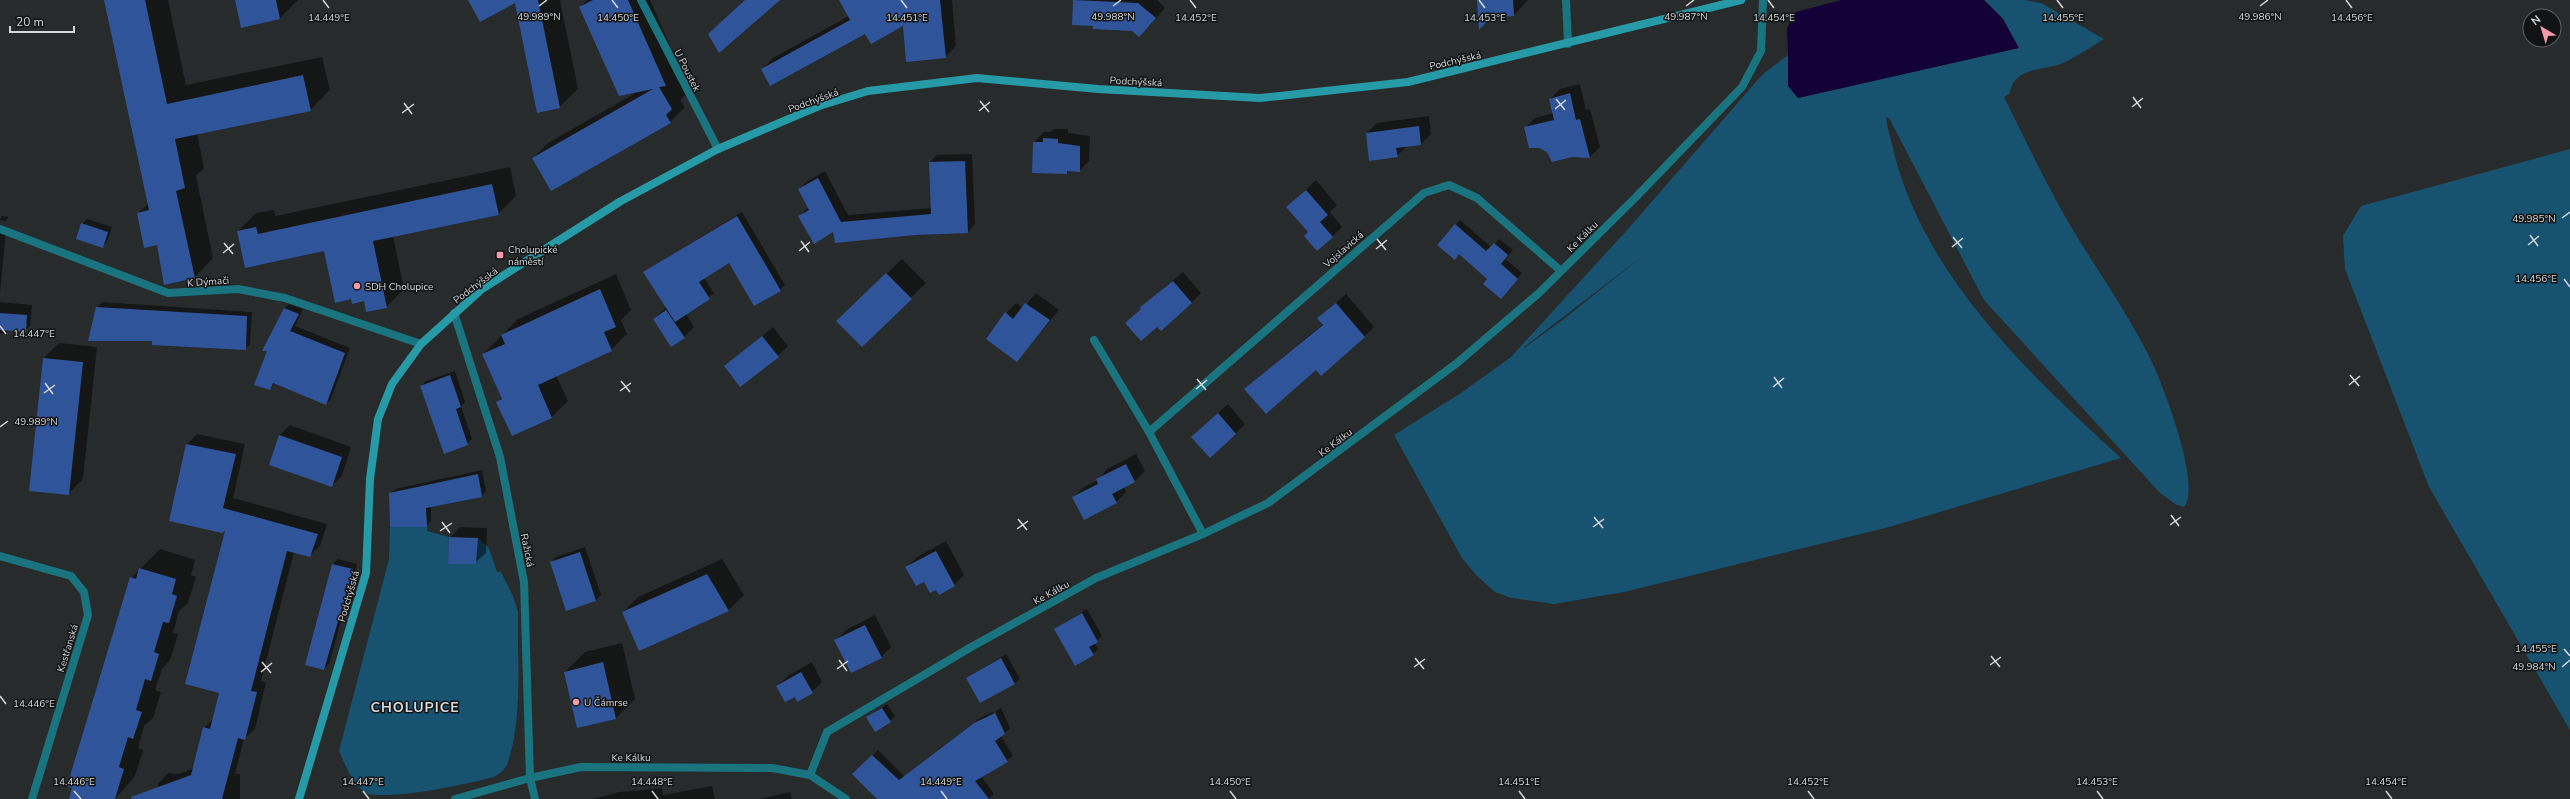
<svg xmlns="http://www.w3.org/2000/svg" width="2570" height="799" viewBox="0 0 2570 799" font-family="'Nunito Sans',sans-serif">
<style>
.green{fill:#175371;fill-rule:evenodd}
.water{fill:#130137}
.shadow{fill:#0007}
.building{fill:#2f549a}
.lines{fill:none;stroke-linecap:round;stroke-linejoin:round}
.street{stroke:#19747f;stroke-width:8}
.secondary{stroke:#279aa7;stroke-width:8}
.ticks{fill:none;stroke:#d6d8d9;stroke-width:1.5}
.poi-dot{fill:#f49aa6;stroke:#121314;stroke-width:1.5}
.labels{text-anchor:middle;stroke-width:3;stroke-linejoin:round;paint-order:stroke}
.street-label{font-size:10px;fill:#d6d8d9;stroke:#121314}
.poi-label{font-size:10px;fill:#d6d8d9;stroke:#121314;text-anchor:start}
.district-label{font-size:14px;font-weight:bold;letter-spacing:1px;fill:#d6d8d9;stroke:#121314}
.ticks-label{font-size:10px;text-anchor:middle;fill:#d6d8d9;stroke:#121314;stroke-width:3;stroke-linejoin:round;paint-order:stroke}
</style>
<rect width="100%" height="100%" fill="#282b2c"/>
<!-- green -->
<g class="green">
<path d="M1984 0H2023L2041 3 2104 39C2091 47 2077 56 2063 63 2044 71 2014 66 2010 93L2004 97C2021 131 2038 167 2057 202 2086 256 2124 305 2151 360 2163 385 2202 485 2184 507L2175 504 2160 493 1984 300 1889 118 1886 117C1887 129 1892 141 1894 153 1926 278 2029 374 2121 458L1889 527 1624 592 1554 604 1512 598 1495 592 1476 575 1462 558 1394 435 1461 393 1511 357 1628 229 1762 75 1788 55V86L1798 98 2018 48 2003 19ZM1644 255 1560 322 1524 348V347Z"/>
<polygon points="2570,149 2570,730 2429,487 2345,269 2343,236 2361,206"/>
<path d="M390 527H427V531L449 537 448 564H476L478 538 489 548 497 572H501L513 596 518 611C517 658 523 717 508 762 506 769 500 773 494 777 462 785 398 799 368 794 353 786 346 766 339 751L389 559Z"/>
</g>
<!-- water -->
<polygon class="water" points="1841,0 1984,0 2003,19 2019,48 1798,98 1788,86 1788,55 1787,28 1796,12"/>
<!-- shadow -->
<g class="shadow">
<polygon points="105,0 168,0 186,85 322,57 330,90 310,110 197,133 204,168 196,176 213,258 194,278 157,244 138,213 149,203"/>
<polygon points="236,0 298,0 280,18"/>
<polygon points="470,0 560,0 578,89 559,107 515,2"/>
<polygon points="587,0 650,0 681,70 687,94 680,100 685,107 670,122 533,158 548,143 639,91 580,7"/>
<polygon points="840,0 952,0 956,46 945,57 903,24 865,33 762,69 773,58 849,16"/>
<polygon points="1074,0 1157,0 1165,8 1149,26 1132,30 1073,24"/>
<polygon points="1478,0 1528,0 1514,15"/>
<polygon points="1580,84 1586,110 1590,109 1600,147 1590,157 1548,152 1525,128 1535,118 1553,113 1550,99 1560,89"/>
<polygon points="1429,116 1431,134 1421,144 1407,146 1397,156 1367,133 1377,123"/>
<polygon points="1054,129 1068,129 1068,133 1090,136 1089,161 1079,171 1069,170 1067,173 1034,142 1044,132 1050,132"/>
<polygon points="972,154 975,224 968,232 834,231 799,216 809,207 799,189 806,182 825,171 848,215 932,208 930,162 937,155"/>
<polygon points="510,167 516,196 498,214 393,236 404,289 386,307 352,298 325,250 238,231 256,213 274,210 275,216"/>
<polygon points="1316,180 1337,205 1330,212 1342,227 1332,237 1309,231 1288,207"/>
<polygon points="742,212 785,285 780,290 729,261 704,278 714,293 686,314 694,327 684,337 654,319 666,307 644,272"/>
<polygon points="2,216 8,217 8,218 5,221 0,220"/>
<polygon points="87,219 112,227 107,242 102,247 82,224"/>
<polygon points="1460,220 1491,247 1499,239 1513,250 1505,259 1522,273 1505,293 1460,253 1454,259 1455,225"/>
<polygon points="0,225 6,231 0,293"/>
<polygon points="902,259 926,283 911,298 852,306"/>
<polygon points="1183,272 1201,293 1191,303 1141,308"/>
<polygon points="616,274 631,310 621,320 627,334 611,350 556,375 568,401 552,417 512,435 498,402 502,397 483,354 518,319"/>
<polygon points="1036,293 1059,310 1017,361 1006,313 1016,303 1023,308"/>
<polygon points="1346,294 1374,327 1365,336 1321,374 1316,368 1245,389 1323,324 1319,318"/>
<polygon points="0,302 32,305 30,326 25,331 9,330 5,334 0,333"/>
<polygon points="102,302 252,312 250,344 245,349 153,340 97,307"/>
<polygon points="289,304 303,309 295,326 350,348 331,399 326,404 275,383 270,389 284,309"/>
<polygon points="773,327 788,346 778,356 725,366"/>
<polygon points="59,343 97,347 83,479 68,494 30,490 44,358"/>
<polygon points="455,371 465,402 461,406 472,439 467,444 422,386 426,381"/>
<polygon points="1228,404 1245,424 1235,434 1203,427"/>
<polygon points="290,425 351,447 342,476 331,486 270,464 280,435"/>
<polygon points="197,434 245,444 233,498 327,524 320,546 309,556 294,552 261,681 266,682 255,729 244,739 235,774 240,774 240,799 157,799 158,784 168,773 179,774 194,768 204,728 213,719 220,692 227,529 186,445"/>
<polygon points="1136,454 1145,471 1135,481 1124,487 1126,492 1116,502 1073,497 1084,487 1098,480 1107,469"/>
<polygon points="482,470 486,491 482,496 431,506 431,521 426,526 390,494 395,489"/>
<polygon points="460,527 487,528 486,553 475,563 450,538"/>
<polygon points="946,541 964,575 954,585 937,588 907,567 917,557"/>
<polygon points="585,547 601,595 596,600 566,610 551,562 556,557"/>
<polygon points="160,549 195,560 191,575 196,577 188,603 179,611 173,633 178,634 170,660 162,669 155,690 161,692 153,718 144,726 138,748 143,750 135,776 115,799 73,799 131,578"/>
<polygon points="338,559 357,564 329,664 324,669 307,664 333,564"/>
<polygon points="722,559 744,595 729,610 639,650 623,612 638,597"/>
<polygon points="1087,609 1102,636 1094,643 1098,649 1093,654 1056,629"/>
<polygon points="875,615 891,647 881,657 836,640 846,630"/>
<polygon points="622,643 635,699 616,718 565,672 585,652"/>
<polygon points="1006,654 1020,679 1015,683 967,678"/>
<polygon points="812,662 822,682 812,692 777,686 788,676"/>
<polygon points="887,704 895,716 890,721 868,717"/>
<polygon points="1001,708 1010,728 1005,733 995,711"/>
<polygon points="993,712 1004,734 1001,736 1013,756 981,776 994,794 988,799 879,799 854,774 878,750 904,776 980,718"/>
<polygon points="712,786 715,799 593,799 620,792 662,788 663,795"/>
<polygon points="790,792 792,799 761,799"/>
</g>
<!-- building -->
<g class="building">
<polygon points="104,0 145,0 167,104 303,75 311,111 175,139 185,188 176,191 195,278 164,285 157,245 144,248 137,213 149,210"/>
<polygon points="235,0 276,0 280,19 241,28"/>
<polygon points="468,0 538,0 560,108 537,113 515,3 480,22"/>
<polygon points="593,0 628,0 666,86 659,87 672,109 666,115 671,123 551,191 532,158 653,89 619,96 579,7"/>
<polygon points="745,0 780,0 719,53 708,34"/>
<polygon points="839,0 940,0 946,58 906,62 903,26 871,44 865,34 770,86 761,69 850,20"/>
<polygon points="1073,0 1138,3 1156,18 1139,37 1132,31 1093,29 1093,26 1072,25"/>
<polygon points="1477,0 1513,0 1514,16 1490,18 1479,30"/>
<polygon points="1570,93 1576,120 1580,119 1590,158 1572,157 1552,162 1547,152 1539,148 1529,148 1524,127 1554,120 1549,99"/>
<polygon points="1419,126 1421,145 1396,148 1398,157 1369,161 1366,133"/>
<polygon points="1043,138 1058,139 1058,143 1080,146 1080,172 1067,171 1067,174 1032,173 1033,142 1043,142"/>
<polygon points="965,161 968,233 915,235 835,243 833,232 814,244 798,216 809,210 798,189 818,178 841,222 931,214 929,162"/>
<polygon points="492,184 499,215 373,241 387,308 366,312 364,301 352,304 351,299 335,303 324,251 245,268 237,231 256,227 258,234"/>
<polygon points="1306,190 1328,215 1320,222 1333,237 1317,251 1304,236 1308,232 1286,207"/>
<polygon points="737,216 781,291 754,306 729,263 699,282 710,299 675,322 643,272"/>
<polygon points="81,223 108,232 103,248 76,239"/>
<polygon points="1455,224 1486,251 1494,243 1508,255 1501,264 1518,279 1501,299 1483,284 1487,279 1459,254 1455,260 1437,245"/>
<polygon points="886,273 912,299 862,347 836,321"/>
<polygon points="1173,281 1192,303 1161,331 1157,327 1141,341 1125,323 1141,309 1139,308"/>
<polygon points="600,289 616,327 604,332 612,351 538,385 552,418 512,436 496,402 502,399 482,354 505,344 501,335"/>
<polygon points="1025,303 1050,320 1017,362 986,339 1005,312 1013,319"/>
<polygon points="1336,303 1365,337 1321,376 1316,370 1266,414 1244,389 1323,325 1317,318"/>
<polygon points="96,307 247,316 246,350 152,345 152,341 88,341"/>
<polygon points="284,308 299,314 290,331 345,353 326,405 273,383 270,390 254,385 267,351 262,351"/>
<polygon points="666,310 685,338 671,347 653,319"/>
<polygon points="0,313 27,315 26,332 0,330"/>
<polygon points="762,336 779,357 740,387 724,366"/>
<polygon points="43,358 83,362 69,495 29,491"/>
<polygon points="450,375 461,407 456,409 468,445 444,454 420,386"/>
<polygon points="1218,413 1236,434 1210,458 1191,437"/>
<polygon points="279,435 342,457 332,487 269,465"/>
<polygon points="186,444 236,454 223,508 318,534 310,557 287,551 251,691 257,692 245,740 238,738 222,799 132,799 131,797 191,775 203,727 210,729 219,693 185,684 225,531 222,533 169,521"/>
<polygon points="1126,464 1135,482 1112,494 1117,503 1084,520 1072,497 1098,484 1096,479"/>
<polygon points="478,474 482,497 426,508 427,527 390,527 389,493"/>
<polygon points="449,537 478,538 476,564 448,564"/>
<polygon points="936,551 955,586 939,595 936,590 930,593 924,582 916,586 905,567"/>
<polygon points="580,552 596,601 566,611 550,562"/>
<polygon points="332,564 353,569 324,670 305,665"/>
<polygon points="139,568 176,579 172,594 177,596 169,623 163,622 154,652 159,654 151,681 145,679 136,710 142,712 133,739 128,737 119,767 124,769 115,799 69,799 72,788 67,786 130,577 136,579"/>
<polygon points="707,574 729,611 639,651 622,612"/>
<polygon points="1082,613 1098,642 1089,647 1094,655 1075,666 1054,629"/>
<polygon points="865,625 882,658 851,673 834,640"/>
<polygon points="1001,658 1015,684 980,703 966,678"/>
<polygon points="603,662 616,719 577,728 564,672"/>
<polygon points="801,672 813,693 797,702 795,697 785,702 776,686"/>
<polygon points="882,708 891,722 875,732 866,717"/>
<polygon points="995,713 1005,734 995,741 1008,762 975,781 989,799 877,799 852,774 872,755 899,780 974,723"/>
</g>
<g class="lines">
<!-- street -->
<g class="street">
<polyline points="641,0 718,149"/>
<polyline points="1566,0 1568,44"/>
<polyline points="0,229 168,293 238,289 285,298 421,344"/>
<polyline points="454,313 500,457 524,582 530,778 535,799"/>
<polyline points="1094,340 1149,432 1203,534"/>
<polyline points="1149,432 1424,193 1449,185 1477,198 1561,271"/>
<polyline points="0,556 71,576 84,592 88,615 32,799"/>
<polyline points="810,775 827,732 973,646 1096,578 1203,534 1268,503 1457,363 1539,293 1636,197 1742,87 1761,51 1763,0"/>
<polyline points="455,799 530,778 581,767 772,768 810,775 846,799"/>
</g>
<!-- secondary -->
<polyline class="secondary" points="299,799 366,573 370,479 378,419 392,384 421,344 482,289 621,201 718,149 819,106 868,91 977,78 1098,89 1260,98 1408,82 1741,0"/>
</g>
<!-- ticks -->
<path class="ticks" d="M323 0 329 8M612 0 618 8M901 0 907 8M1190 0 1196 8M1479 0 1485 8M1768 0 1774 8M2057 0 2063 8M2346 0 2352 8M539 6 547 0M1113 6 1121 0M1686 6 1694 0M2260 6 2268 0M2133 97 2141 108M1556 99 1565 110M980 101 989 112M404 103 412 114M2132 107 2143 98M1555 109 1566 100M979 111 990 102M402 113 414 104M2562 218 2570 212M2530 235 2538 246M1953 237 1962 248M1377 239 1386 250M801 241 809 252M224 243 233 254M2528 245 2539 236M1952 247 1963 238M1376 249 1387 240M799 251 810 242M223 253 234 244M2564 279 2570 287M0 326 6 334M2350 375 2359 386M1774 377 1782 388M1197 379 1206 390M621 381 630 392M45 383 53 394M2349 385 2360 376M1773 387 1784 378M1196 389 1207 380M620 391 631 383M44 393 55 385M0 427 8 421M2171 515 2179 526M1594 517 1603 528M1018 519 1027 530M442 522 450 533M2170 525 2181 517M1593 527 1604 519M1017 529 1028 521M440 531 452 523M2564 649 2570 656M1991 656 2000 667M1415 658 1424 669M839 660 847 671M262 662 271 673M1990 665 2001 657M1414 667 1425 659M2562 667 2570 660M837 669 848 661M261 672 272 663M0 696 6 704M74 791 81 799M363 791 369 799M652 791 658 799M941 791 947 799M1230 791 1236 799M1519 791 1525 799M1808 791 1814 799M2097 791 2103 799M2386 791 2392 799"/>
<!-- markers -->
<g class="poi-dot">
<rect x="496" y="251" width="8" height="8" rx="2"/>
<circle cx="357" cy="286" r="4"/>
<circle cx="576" cy="702" r="4"/>
</g>
<g class="labels">
<!-- street labels -->
<g class="street-label">
<text transform="translate(1455 60) rotate(-13)" y="4">Podchýšská</text>
<text transform="translate(688 70) rotate(63)" y="4">U Poustek</text>
<text transform="translate(1136 81) rotate(3)" y="4">Podchýšská</text>
<text transform="translate(813 100) rotate(-20)" y="4">Podchýšská</text>
<text transform="translate(1582 236) rotate(-45)" y="4">Ke Kálku</text>
<text transform="translate(1343 249) rotate(-41)" y="4">Vojslavická</text>
<text transform="translate(208 281) rotate(-4)" y="4">K Dýmači</text>
<text transform="translate(475 285) rotate(-37)" y="4">Podchýšská</text>
<text transform="translate(1335 442) rotate(-37)" y="4">Ke Kálku</text>
<text transform="translate(528 550) rotate(79)" y="4">Ražická</text>
<text transform="translate(1051 592) rotate(-29)" y="4">Ke Kálku</text>
<text transform="translate(348 596) rotate(-74)" y="4">Podchýšská</text>
<text transform="translate(67 648) rotate(-73)" y="4">Kestřanská</text>
<text x="631" y="761">Ke Kálku</text>
</g>
<!-- poi labels -->
<g class="poi-label">
<text x="508" y="253">Cholupické<tspan x="508" dy="12">náměstí</tspan></text>
<text x="365" y="290">SDH Cholupice</text>
<text x="584" y="706">U Čámrse</text>
</g>
<!-- district labels -->
<g class="district-label">
<text x="415" y="712">CHOLUPICE</text>
</g>
</g>
<g class="ticks-label">
<text x="1686" y="20">49.987°N</text>
<text x="539" y="20">49.989°N</text>
<text x="1113" y="20">49.988°N</text>
<text x="2260" y="20">49.986°N</text>
<text x="907" y="21">14.451°E</text>
<text x="2063" y="21">14.455°E</text>
<text x="329" y="21">14.449°E</text>
<text x="618" y="21">14.450°E</text>
<text x="1196" y="21">14.452°E</text>
<text x="1485" y="21">14.453°E</text>
<text x="1774" y="21">14.454°E</text>
<text x="2352" y="21">14.456°E</text>
<text x="2534" y="222">49.985°N</text>
<text x="2536" y="282">14.456°E</text>
<text x="34" y="337">14.447°E</text>
<text x="36" y="425">49.989°N</text>
<text x="2536" y="652">14.455°E</text>
<text x="2534" y="670">49.984°N</text>
<text x="34" y="707">14.446°E</text>
<text x="74" y="785">14.446°E</text>
<text x="363" y="785">14.447°E</text>
<text x="652" y="785">14.448°E</text>
<text x="941" y="785">14.449°E</text>
<text x="1230" y="785">14.450°E</text>
<text x="1519" y="785">14.451°E</text>
<text x="1808" y="785">14.452°E</text>
<text x="2097" y="785">14.453°E</text>
<text x="2386" y="785">14.454°E</text>
</g>
<!-- north arrow -->
<g transform="translate(2542 28) rotate(322)"><circle r="19" fill="#121314" stroke="#606263"/>
<path d="M0-3L7 15L0 10L-7 15Z" fill="#f49aa6"/>
<text y="-6" font-size="11" font-weight="bold" text-anchor="middle" fill="#d6d8d9">N</text>
</g>
<!-- scale -->
<path d="M10 26v6h64v-6" fill="none" stroke="#d6d8d9" stroke-width="2"/>
<text x="16" y="26" font-size="12" fill="#d6d8d9" stroke="#121314" stroke-width="3" paint-order="stroke">20 m</text>
</svg>
